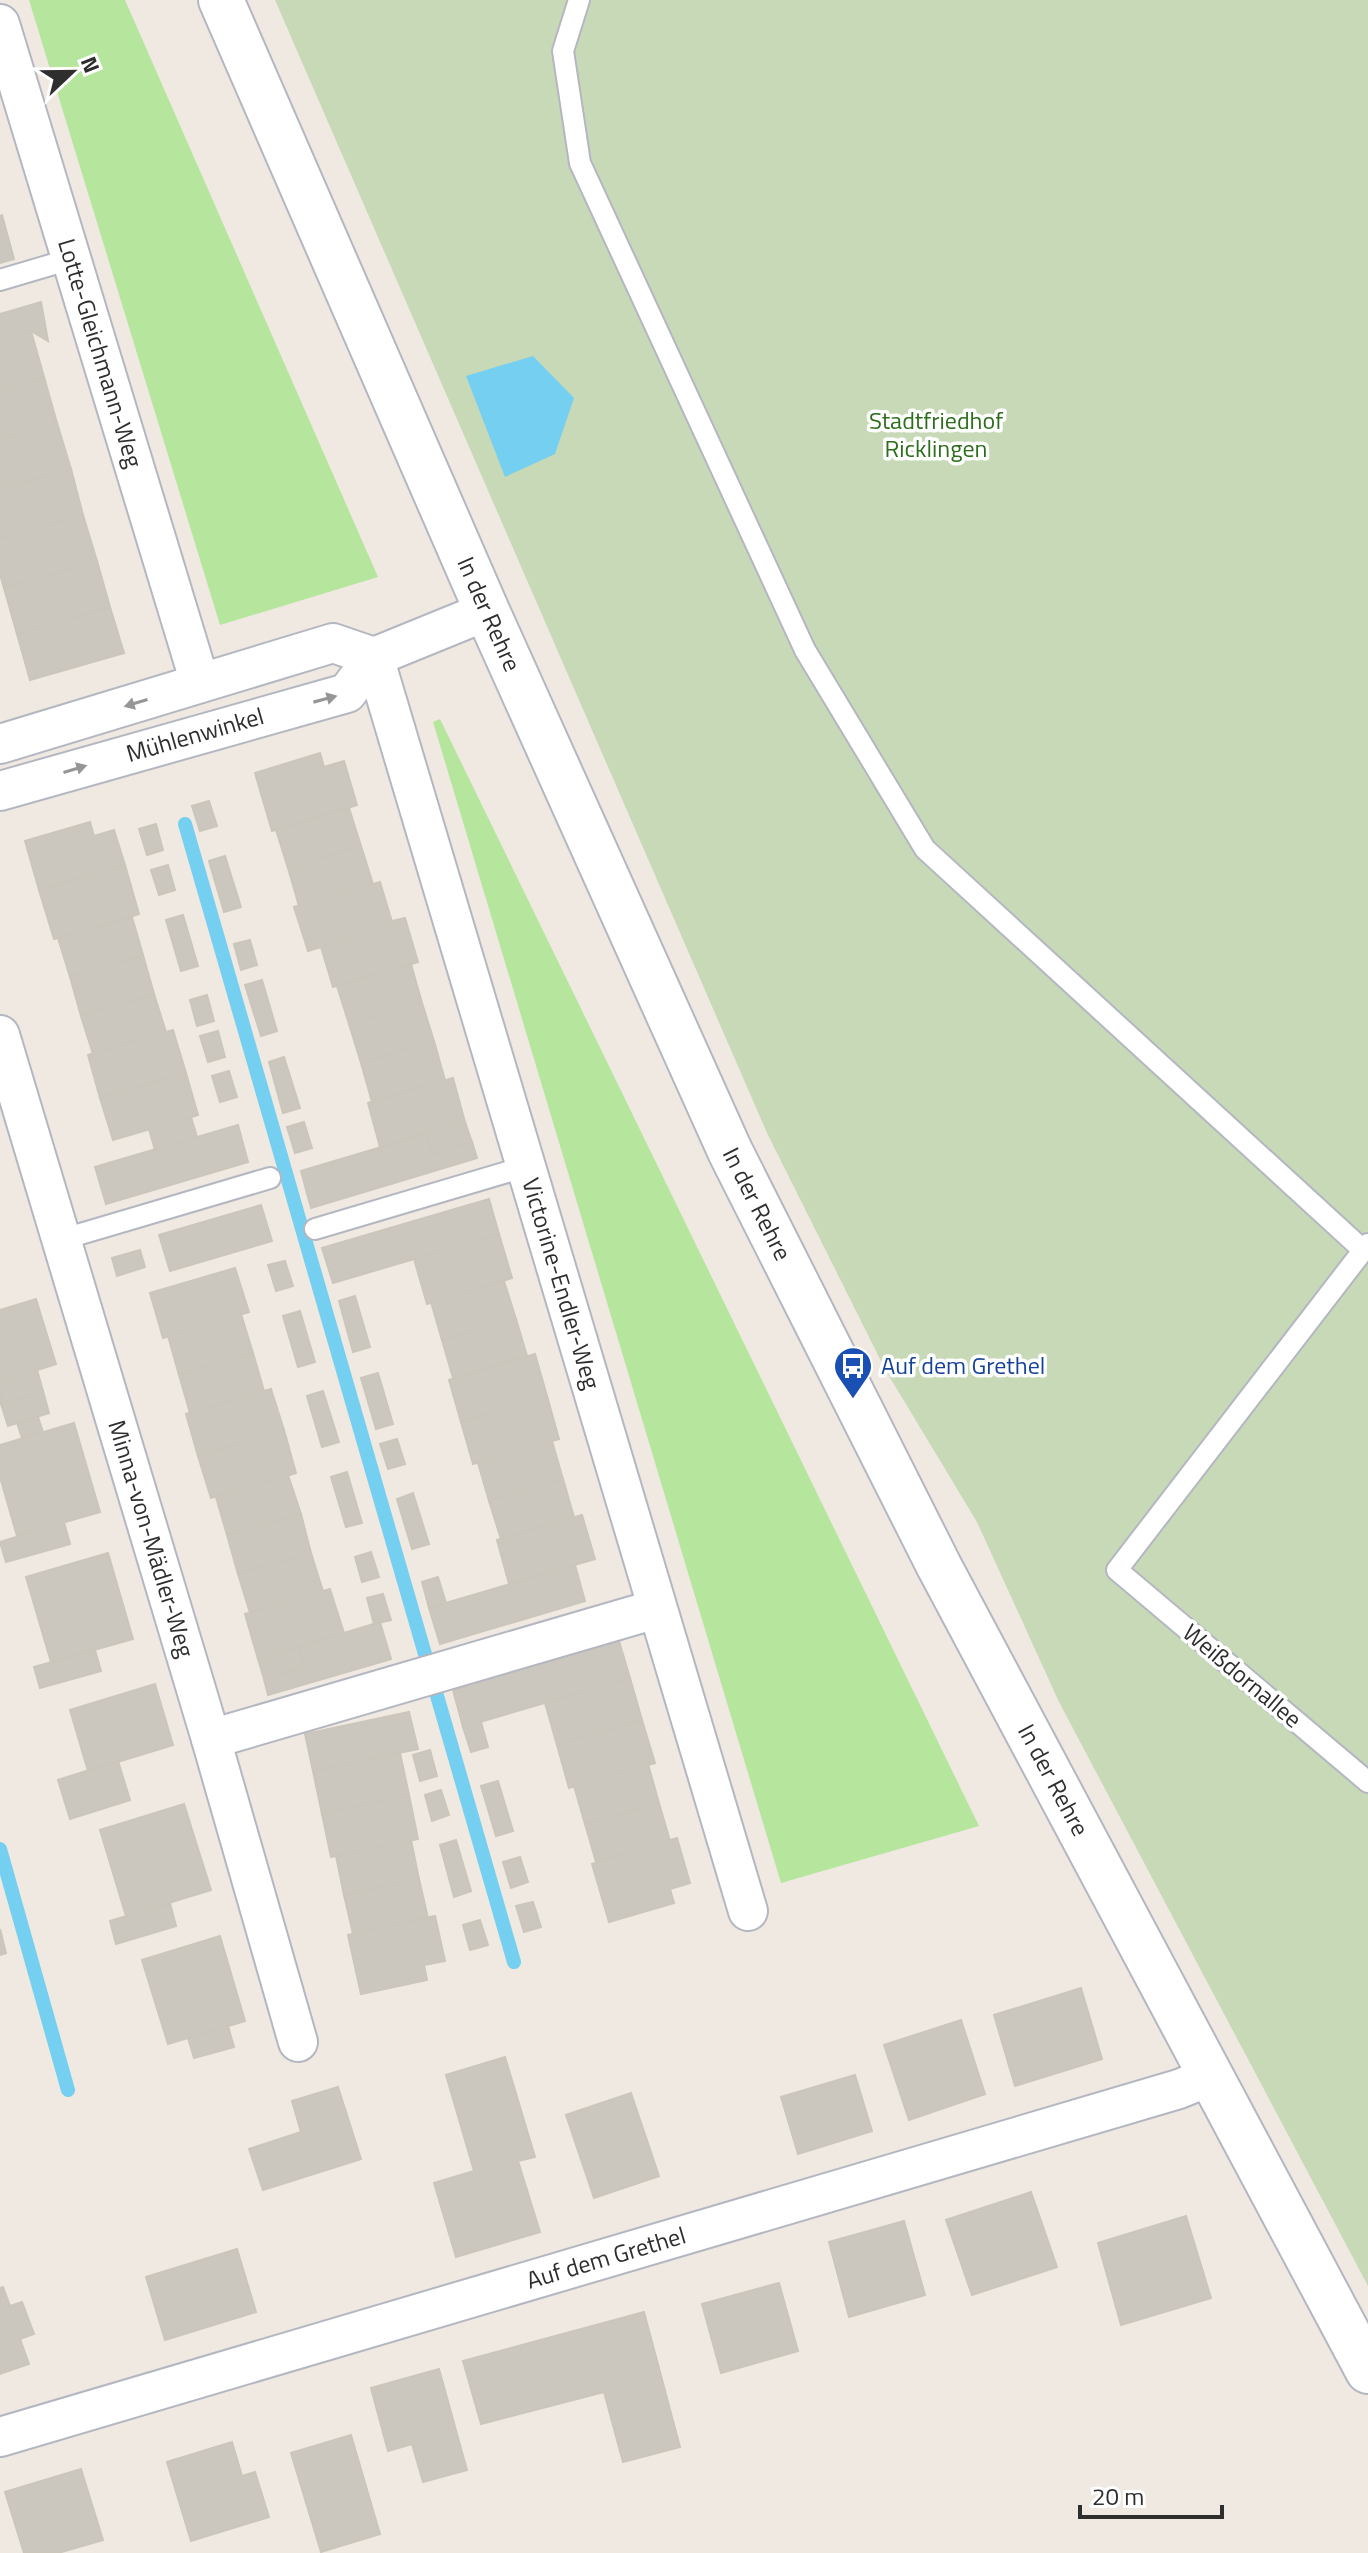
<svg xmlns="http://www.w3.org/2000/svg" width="1368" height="2553" viewBox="0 0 1368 2553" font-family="'Titillium Web',sans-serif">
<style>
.green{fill:#b6e59e}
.cemetery{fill:#c8d9b8}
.water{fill:#75cff0}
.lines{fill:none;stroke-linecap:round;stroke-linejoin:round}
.stream{stroke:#75cff0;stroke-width:14}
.building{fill:#cbc7bf;stroke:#cbc5ba;stroke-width:2}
.lane-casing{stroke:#b4b7c1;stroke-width:24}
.street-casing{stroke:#b4b7c1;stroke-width:42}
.secondary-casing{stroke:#b4b7c1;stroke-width:48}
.lane{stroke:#fff;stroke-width:20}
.street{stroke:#fff;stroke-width:38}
.secondary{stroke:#fff;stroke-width:44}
.oneway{fill:#969696}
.labels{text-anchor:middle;stroke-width:7;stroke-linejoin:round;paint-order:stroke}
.street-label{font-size:24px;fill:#2e2e2e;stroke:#fff}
.park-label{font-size:24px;fill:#2c6e1b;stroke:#fff}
.transit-label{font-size:24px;fill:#164399;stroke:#fff;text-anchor:start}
</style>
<rect width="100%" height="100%" fill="#efe9e1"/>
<!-- green -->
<g class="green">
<polygon points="29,0 125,0 378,577 220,625"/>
<polygon points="440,719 979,1826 781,1883 433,722"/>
</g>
<!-- cemetery -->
<polygon class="cemetery" points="275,0 1368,0 1368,2286 1059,1702 977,1522 886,1371 767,1133"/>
<!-- water -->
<polygon class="water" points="533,356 574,398 555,454 505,477 466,376"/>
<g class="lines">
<!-- stream -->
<g class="stream">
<polyline points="185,824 514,1962"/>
<polyline points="0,1849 68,2090"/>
</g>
</g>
<!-- building -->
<g class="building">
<polygon points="2,215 14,259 0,263 0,216"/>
<polygon points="41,302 48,341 31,331 0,340 0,314"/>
<polygon points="31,331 44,377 0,390 0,340"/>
<polygon points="44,377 57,423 0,440 0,390"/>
<polygon points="57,423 71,469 0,489 0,440"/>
<polygon points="71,469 83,515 0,539 0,489"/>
<polygon points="83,515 97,561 4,588 0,574 0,539"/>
<polygon points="97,561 110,607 17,634 4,588"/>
<polygon points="110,607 124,653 30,680 17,634"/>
<polygon points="320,753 324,767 344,761 357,805 272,831 255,773"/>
<polygon points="209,801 217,826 200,831 192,806"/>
<polygon points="349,808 361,846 288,868 276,830"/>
<polygon points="90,822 94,836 114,830 125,865 39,890 25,841"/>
<polygon points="156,824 163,850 147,855 139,829"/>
<polygon points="361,846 373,884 299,906 288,868"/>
<polygon points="225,856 241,907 224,912 209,861"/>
<polygon points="125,865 139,914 54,939 39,890"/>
<polygon points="168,865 175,890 159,895 151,870"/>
<polygon points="380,882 393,925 308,951 294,907"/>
<polygon points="183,915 198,966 181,971 166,920"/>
<polygon points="132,917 143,955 70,977 58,938"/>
<polygon points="405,918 418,962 333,987 321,947 393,925 392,921"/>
<polygon points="250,940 257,965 241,970 234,944"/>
<polygon points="143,955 154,994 81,1016 70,977"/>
<polygon points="411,964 422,1003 349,1024 337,986"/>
<polygon points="262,980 277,1031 261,1036 245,985"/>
<polygon points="154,994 166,1032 93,1054 81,1016"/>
<polygon points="207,995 214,1021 197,1026 190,1000"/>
<polygon points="422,1003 434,1041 361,1063 349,1024"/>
<polygon points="173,1030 186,1073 100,1098 88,1055"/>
<polygon points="218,1031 225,1057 208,1062 200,1036"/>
<polygon points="434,1041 445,1080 372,1102 361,1063"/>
<polygon points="284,1057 300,1108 283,1113 269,1062"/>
<polygon points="229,1071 237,1097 220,1102 212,1076"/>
<polygon points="186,1073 198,1115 113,1140 100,1098"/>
<polygon points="453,1078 465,1122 380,1147 368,1103"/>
<polygon points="191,1117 197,1137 155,1150 149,1129"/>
<polygon points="304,1122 312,1148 295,1153 287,1127"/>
<polygon points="465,1122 472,1142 432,1154 425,1134"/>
<polygon points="238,1125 248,1162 106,1204 95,1167"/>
<polygon points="425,1134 432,1154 472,1142 477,1158 311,1208 301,1171"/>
<polygon points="489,1199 499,1234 333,1283 322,1248"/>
<polygon points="261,1205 272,1241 170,1271 159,1235"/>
<polygon points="499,1234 512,1278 427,1304 414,1259"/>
<polygon points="140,1250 145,1267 117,1276 112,1258"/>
<polygon points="285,1261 293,1286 276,1291 268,1265"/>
<polygon points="235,1268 249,1312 163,1338 150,1293"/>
<polygon points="504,1281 516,1319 442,1340 431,1302"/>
<polygon points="355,1296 370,1347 353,1352 339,1301"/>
<polygon points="36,1299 56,1364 0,1382 0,1310"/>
<polygon points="300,1311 315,1362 298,1367 283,1316"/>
<polygon points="241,1314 253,1353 179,1375 168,1336"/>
<polygon points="516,1319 527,1356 453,1378 442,1340"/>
<polygon points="253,1353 264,1391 190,1413 179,1375"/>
<polygon points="535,1354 547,1396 461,1422 449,1380"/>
<polygon points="37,1370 43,1391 1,1404 0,1382"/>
<polygon points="378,1373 393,1424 376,1429 361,1378"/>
<polygon points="271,1389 284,1430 198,1456 186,1414"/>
<polygon points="43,1391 49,1413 8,1426 1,1404"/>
<polygon points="323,1391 339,1442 322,1447 307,1396"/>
<polygon points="547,1396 559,1439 473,1464 461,1422"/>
<polygon points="38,1417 43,1432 22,1438 17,1423"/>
<polygon points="74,1423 100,1512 17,1536 0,1477 0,1445"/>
<polygon points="284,1430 296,1473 211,1498 198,1456"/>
<polygon points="397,1439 405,1464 388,1469 380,1444"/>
<polygon points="552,1441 563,1479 489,1501 478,1463"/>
<polygon points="347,1472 362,1523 346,1527 331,1477"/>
<polygon points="288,1475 301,1514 227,1535 216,1497"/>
<polygon points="563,1479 574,1517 501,1539 489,1501"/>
<polygon points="413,1493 429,1544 412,1549 397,1499"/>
<polygon points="301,1514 311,1553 238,1574 227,1535"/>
<polygon points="582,1515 595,1559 509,1584 497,1540"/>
<polygon points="64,1522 70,1544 6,1562 0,1542"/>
<polygon points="371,1552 379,1577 362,1582 355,1557"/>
<polygon points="108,1553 133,1639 51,1662 26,1577"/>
<polygon points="311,1553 323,1591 250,1613 238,1574"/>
<polygon points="575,1565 585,1601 440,1644 429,1608"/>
<polygon points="438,1577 446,1603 429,1608 422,1582"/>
<polygon points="330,1589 344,1633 258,1659 245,1614"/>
<polygon points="383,1594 391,1620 374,1624 367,1598"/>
<polygon points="380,1622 391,1659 268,1695 264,1679 305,1667 298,1647"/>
<polygon points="619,1641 630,1678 463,1727 453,1690"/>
<polygon points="298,1647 305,1667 264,1679 258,1659"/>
<polygon points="95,1650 101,1671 40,1688 34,1667"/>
<polygon points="630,1678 642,1720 557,1745 545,1703"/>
<polygon points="155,1684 173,1745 88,1771 70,1710"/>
<polygon points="409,1712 418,1749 313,1771 305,1734"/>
<polygon points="642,1720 655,1763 569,1788 557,1745"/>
<polygon points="481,1722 488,1747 471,1752 463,1727"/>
<polygon points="430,1750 437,1776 420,1781 413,1755"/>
<polygon points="400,1753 409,1795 322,1814 313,1771"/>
<polygon points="118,1761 130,1800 70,1819 58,1780"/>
<polygon points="648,1764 659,1803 585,1824 574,1786"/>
<polygon points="498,1781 513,1831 496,1836 481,1786"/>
<polygon points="441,1790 449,1815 432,1821 425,1795"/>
<polygon points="409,1795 418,1839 331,1857 322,1814"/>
<polygon points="659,1803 670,1841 596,1862 585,1824"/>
<polygon points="184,1804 211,1890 126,1916 100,1830"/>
<polygon points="677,1838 690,1883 670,1889 674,1903 609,1922 592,1864"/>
<polygon points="411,1840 419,1879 344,1895 336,1856"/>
<polygon points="456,1840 471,1891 454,1897 440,1845"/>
<polygon points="520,1857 528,1882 511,1888 503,1862"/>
<polygon points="419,1879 428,1918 353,1934 344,1895"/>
<polygon points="533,1902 541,1927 524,1932 516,1906"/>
<polygon points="170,1903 176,1926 116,1944 110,1921"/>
<polygon points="435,1916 445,1961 424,1965 427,1980 361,1994 348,1935"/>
<polygon points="480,1920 488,1945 470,1950 463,1925"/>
<polygon points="0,1929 6,1953 0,1955"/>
<polygon points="220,1936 245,2021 168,2044 142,1960"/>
<polygon points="1081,1988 1102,2059 1015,2086 994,2015"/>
<polygon points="961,2020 985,2094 909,2120 884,2045"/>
<polygon points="228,2026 234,2047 194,2058 188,2038"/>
<polygon points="505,2057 535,2157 518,2161 540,2232 456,2257 434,2183 474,2171 446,2075"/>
<polygon points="855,2075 872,2131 798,2154 781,2097"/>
<polygon points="338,2087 361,2159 263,2190 249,2149 301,2132 292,2101"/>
<polygon points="631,2093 659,2176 594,2198 566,2115"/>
<polygon points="1031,2192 1057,2267 972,2295 946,2220"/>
<polygon points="1186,2216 1211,2298 1121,2325 1098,2243"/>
<polygon points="904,2221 925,2295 849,2317 829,2242"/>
<polygon points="237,2249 256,2312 165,2340 146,2277"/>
<polygon points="779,2283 798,2351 721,2373 702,2304"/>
<polygon points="3,2287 10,2306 22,2302 34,2334 20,2339 29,2364 0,2374 0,2288"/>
<polygon points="644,2312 680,2447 623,2462 604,2392 481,2424 463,2361"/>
<polygon points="439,2369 467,2470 423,2482 412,2444 388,2451 371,2388"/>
<polygon points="351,2435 380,2534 321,2552 291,2453"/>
<polygon points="232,2442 242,2476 255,2472 269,2517 191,2541 167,2462"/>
<polygon points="81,2469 103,2540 58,2553 24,2553 5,2492"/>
</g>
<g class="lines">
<defs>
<g id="lane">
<polyline points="579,0 563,51 580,163 805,650 925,849 1363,1250"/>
<polyline points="0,280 71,259"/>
<polyline points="315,1229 524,1167"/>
<polyline points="60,1240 270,1178"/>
<polyline points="1368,1244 1117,1570 1368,1782"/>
</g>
<g id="street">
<path id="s1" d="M0 24 200 683"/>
<path id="s2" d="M487 611 374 657 748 1911"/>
<polyline points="0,744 333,643 374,657 347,693 0,791"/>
<path id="s3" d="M0 1035 211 1739 298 2042"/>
<polyline points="211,1739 656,1609"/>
<path id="s4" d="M0 2437 1179 2089 1211 2076"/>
</g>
<g id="secondary">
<path id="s5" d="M221 0 487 611 730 1151 939 1566 1368 2371"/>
</g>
</defs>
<!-- lane casing -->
<use href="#lane" class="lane-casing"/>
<!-- street casing -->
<use href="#street" class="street-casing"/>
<!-- secondary casing -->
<use href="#secondary" class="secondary-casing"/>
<!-- lane -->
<use href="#lane" class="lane"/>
<!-- street -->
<use href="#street" class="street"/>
<!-- secondary -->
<use href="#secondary" class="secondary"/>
</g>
<!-- one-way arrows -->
<defs><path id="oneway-solid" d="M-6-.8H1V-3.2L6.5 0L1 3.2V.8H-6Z" transform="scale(2)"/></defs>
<g class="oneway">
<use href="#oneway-solid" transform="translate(325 699) rotate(-15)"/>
<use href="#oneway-solid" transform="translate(136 703) rotate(163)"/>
<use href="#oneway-solid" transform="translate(75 769) rotate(-17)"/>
</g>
<!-- icons -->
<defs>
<symbol id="bus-pin" viewBox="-11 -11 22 30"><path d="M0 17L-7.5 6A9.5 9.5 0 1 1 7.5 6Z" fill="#1a4fb4" stroke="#fff"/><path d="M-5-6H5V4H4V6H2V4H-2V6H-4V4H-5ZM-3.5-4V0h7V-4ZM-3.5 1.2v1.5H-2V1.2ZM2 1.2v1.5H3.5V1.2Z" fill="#fff"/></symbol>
</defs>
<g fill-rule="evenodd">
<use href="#bus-pin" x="831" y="1344" width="44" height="60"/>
</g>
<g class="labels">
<!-- street labels -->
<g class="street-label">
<text dy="8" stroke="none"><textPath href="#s1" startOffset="344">Lotte-Gleichmann-Weg</textPath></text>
<text dy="8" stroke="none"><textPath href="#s5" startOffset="670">In der Rehre</textPath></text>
<text transform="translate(195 735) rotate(-16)" y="8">Mühlenwinkel</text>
<text dy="8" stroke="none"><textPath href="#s5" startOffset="1318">In der Rehre</textPath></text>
<text dy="8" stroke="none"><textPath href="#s2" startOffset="776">Victorine-Endler-Weg</textPath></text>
<text dy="8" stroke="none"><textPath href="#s3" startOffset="526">Minna-von-Mädler-Weg</textPath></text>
<text transform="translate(1242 1676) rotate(40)" y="8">Weißdornallee</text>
<text dy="8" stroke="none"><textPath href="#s5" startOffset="1966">In der Rehre</textPath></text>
<text dy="8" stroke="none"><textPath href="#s4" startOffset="632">Auf dem Grethel</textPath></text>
</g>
<!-- park labels -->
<g class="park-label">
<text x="936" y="429">Stadtfriedhof<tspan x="936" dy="28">Ricklingen</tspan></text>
</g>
<!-- transit labels -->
<g class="transit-label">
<text x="881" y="1374">Auf dem Grethel</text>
</g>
</g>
<!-- north arrow -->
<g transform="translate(72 72) rotate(68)" stroke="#ffffff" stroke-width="6" paint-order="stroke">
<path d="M0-6L14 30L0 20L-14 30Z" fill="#2e2e2e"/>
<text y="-12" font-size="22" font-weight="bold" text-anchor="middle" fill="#2e2e2e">N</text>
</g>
<!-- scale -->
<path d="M1080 2505v12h142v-12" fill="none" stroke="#2e2e2e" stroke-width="4"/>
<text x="1092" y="2505" font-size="24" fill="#2e2e2e" stroke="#ffffff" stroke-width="6" paint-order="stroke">20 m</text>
</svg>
